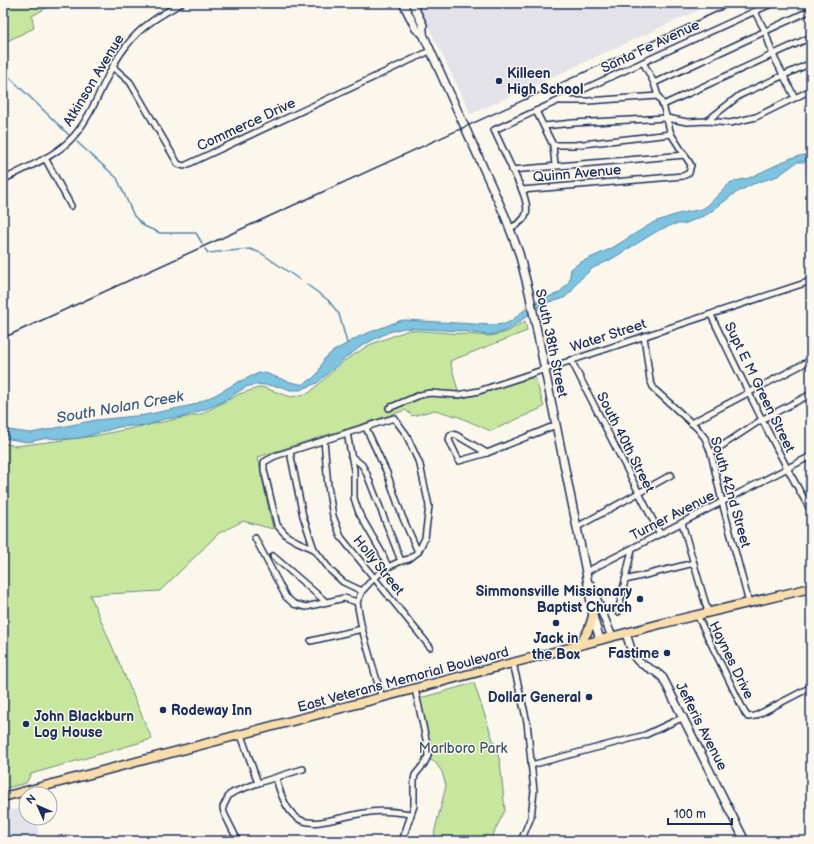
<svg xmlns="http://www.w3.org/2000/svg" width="814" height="844" viewBox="0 0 814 844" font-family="'Balsamiq Sans',sans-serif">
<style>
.built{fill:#e4e2e9}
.green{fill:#c7e69e;stroke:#718a7e}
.water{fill:#7ec3df;stroke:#5688ab}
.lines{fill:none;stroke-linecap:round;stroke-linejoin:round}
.stream{stroke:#5688ab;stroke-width:1.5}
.street-casing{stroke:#1b2f5e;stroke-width:8}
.secondary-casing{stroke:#1b2f5e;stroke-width:10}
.primary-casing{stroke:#1b2f5e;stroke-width:11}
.street{stroke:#fbf7ec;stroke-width:5}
.secondary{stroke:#fbf7ec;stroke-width:7}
.primary{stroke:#f9deab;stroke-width:8}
.rail{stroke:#1b2f5e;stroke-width:1.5}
.poi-dot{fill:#1b2f5e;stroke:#fbf7ec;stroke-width:1.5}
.labels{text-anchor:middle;stroke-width:3;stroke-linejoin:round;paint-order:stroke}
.street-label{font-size:14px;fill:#1b2f5e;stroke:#fbf7ec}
.poi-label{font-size:14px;font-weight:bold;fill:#1b2f5e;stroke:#fbf7ec;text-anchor:start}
.park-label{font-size:14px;fill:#3d546b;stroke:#fbf7ec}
.water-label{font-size:15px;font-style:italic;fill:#395b85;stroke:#fbf7ec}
</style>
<rect width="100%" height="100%" fill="#fbf7ec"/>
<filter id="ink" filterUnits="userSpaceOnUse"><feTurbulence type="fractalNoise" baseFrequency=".025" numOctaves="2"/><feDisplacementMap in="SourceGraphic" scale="8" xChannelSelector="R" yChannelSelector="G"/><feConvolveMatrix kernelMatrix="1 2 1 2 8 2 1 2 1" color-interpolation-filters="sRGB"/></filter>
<g filter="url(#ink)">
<!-- built -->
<g class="built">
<polygon points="417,3 714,3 471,114"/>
<polygon points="26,806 26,818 35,818 41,841 3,841 3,813"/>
</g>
<!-- green -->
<g class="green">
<polygon points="3,3 55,3 32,16 34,28 3,43"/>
<polygon points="525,321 527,331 450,361 460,398 477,395 535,377 544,407 491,431 459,417 435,410 412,416 406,410 258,457 273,529 243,521 219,533 160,591 90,595 152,739 31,774 26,783 3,789 3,443 16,446 94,436 201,414 239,394 262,387 291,397 309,393 344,361 369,345 409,330 490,336 507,332"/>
<polygon points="474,683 500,761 505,810 490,841 434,841 435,829 446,786 442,772 435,762 430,760 432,752 417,699"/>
</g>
<!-- water -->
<polygon class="water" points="804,155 811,155 811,162 797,162 778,176 753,184 734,194 708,214 684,224 675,224 659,230 610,260 593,268 577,282 572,291 564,298 559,300 548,302 543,304 508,330 497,334 488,335 460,331 404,328 389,332 363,345 345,358 317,383 300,390 290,390 283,387 256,384 246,387 220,403 203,410 183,417 164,419 148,425 119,427 81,438 63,439 48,438 28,442 3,438 3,428 8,430 31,433 96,420 145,415 193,405 215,395 238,382 259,373 265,373 287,381 299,384 303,384 312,379 318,373 324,359 332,352 360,336 399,321 404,320 492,325 505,324 511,321 534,302 559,293 569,282 571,269 579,263 612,248 654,222 678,214 702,209 707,206 731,182 749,178 791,158"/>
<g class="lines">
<!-- stream -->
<g class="stream">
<polyline points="3,71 69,135"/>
<polyline points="77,142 117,178 134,216 144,226 160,233 196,233 202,243"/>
<polyline points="205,249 208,253 250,249 261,253 300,280"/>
<polyline points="306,284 328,300 339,314 347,343"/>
</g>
<defs>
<g id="street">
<polyline points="755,12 765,31 773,55 795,98"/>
<polyline points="113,67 130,82 178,164 184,166 430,51"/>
<polyline points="654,83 811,10"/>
<polyline points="561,101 588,101 658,96"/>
<polyline points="663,105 811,37"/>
<polyline points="536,111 553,145 555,165"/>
<polyline points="707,121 740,95 811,63"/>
<polyline points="544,126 573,123 667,118 687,122 707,121 730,123 756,117 811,90"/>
<polyline points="553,145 574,145 671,134"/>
<polyline points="45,158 71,206"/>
<polyline points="512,170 685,155"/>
<path d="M3 180C27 167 55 157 73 137 97 110 104 73 127 45 141 26 162 14 182 3"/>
<polyline points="522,190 494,130 773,3"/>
<path d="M510 228C531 219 529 208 522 190L683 176 689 173 691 165 671 134 663 105 658 96 654 83 643 62"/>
<path d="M711 315C743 381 774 447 811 511"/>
<polyline points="644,336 650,380 654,389 697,428 705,438 711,453 722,502 749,603"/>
<polyline points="571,360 660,534"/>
<polyline points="389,408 420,395 430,393 458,395 479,391 811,281"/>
<polyline points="691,423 811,360"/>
<polyline points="366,428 387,473 402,516 418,552"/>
<polyline points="347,433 354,470 354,498 359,513 382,553 388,567"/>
<polygon points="453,434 456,435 487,453 459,461 449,440 450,436"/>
<polyline points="324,440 328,486 333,516 341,537 430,647"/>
<polyline points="290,452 303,516 314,549"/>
<polyline points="487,453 556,425"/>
<polyline points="711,453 761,420 811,394"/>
<polyline points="351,456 362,465 366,472 401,561"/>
<polyline points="682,523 708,612"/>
<polyline points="577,527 671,475"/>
<polyline points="255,538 286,597 294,604 306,607 344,598 357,602"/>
<polyline points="273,556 326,602"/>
<polyline points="586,572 811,456"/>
<polyline points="625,580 694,563"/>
<polyline points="362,591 343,582 331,571 314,549 298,542 287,536 277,525 264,470 264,462 275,456 394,418 406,434 420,465 429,506 425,538 418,552 409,559 401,561 388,567 374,578 362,591 357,602 362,629 382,698"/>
<polyline points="618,612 632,549"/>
<polyline points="697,615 745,713 748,717 755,716 811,687"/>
<polyline points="311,641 362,629"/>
<polyline points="513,663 527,722 534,791 531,817 521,841"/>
<polyline points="241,735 258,783"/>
<polyline points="531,765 645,735 684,717"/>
<path d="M276 778C293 844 319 819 370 812 384 810 397 812 410 814"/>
<polyline points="238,841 224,813 223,807 229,795 234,792 258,783 303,769"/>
<polyline points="402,841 414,806 414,780 415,775 424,764 428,756 427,744 415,689"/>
</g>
<g id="secondary">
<polyline points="403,3 416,29 423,34"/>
<polyline points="412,3 423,25 423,34 505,216 519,253 529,292 586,572 593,616 600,640"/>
<polyline points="591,585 612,637"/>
<path d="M626 633C629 642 631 653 637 660 643 667 655 669 663 678L745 841"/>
</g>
<g id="primary">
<path d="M576 646C587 636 589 630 593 616"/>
<polyline points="3,797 664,623 811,588"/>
</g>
</defs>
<!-- street casing -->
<use href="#street" class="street-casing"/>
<!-- secondary casing -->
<use href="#secondary" class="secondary-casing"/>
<!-- primary casing -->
<use href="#primary" class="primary-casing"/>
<!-- street -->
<use href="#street" class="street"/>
<!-- secondary -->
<use href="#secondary" class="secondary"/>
<!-- primary -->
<use href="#primary" class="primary"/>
<!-- rail -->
<polyline class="rail" points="3,338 736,3"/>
</g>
</g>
<!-- markers -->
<g class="poi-dot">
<circle cx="499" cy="81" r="4"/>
<circle cx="640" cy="599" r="4"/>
<circle cx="556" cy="623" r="4"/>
<circle cx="667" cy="653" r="4"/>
<circle cx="589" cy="697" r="4"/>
<circle cx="163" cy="710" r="4"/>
<circle cx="26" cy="724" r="4"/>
</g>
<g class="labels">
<!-- street labels -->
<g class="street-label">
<text transform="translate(650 46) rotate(-25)" y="5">Santa Fe Avenue</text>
<text transform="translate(93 80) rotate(-59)" y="5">Atkinson Avenue</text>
<text transform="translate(246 124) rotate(-25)" y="5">Commerce Drive</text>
<text transform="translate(577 173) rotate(-5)" y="5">Quinn Avenue</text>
<text transform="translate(608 335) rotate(-18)" y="5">Water Street</text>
<text transform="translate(552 343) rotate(78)" y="5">South 38th Street</text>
<text transform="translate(760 387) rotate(64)" y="5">Supt E M Green Street</text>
<text transform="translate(626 442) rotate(63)" y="5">South 40th Street</text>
<text transform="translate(731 492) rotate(74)" y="5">South 42nd Street</text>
<text transform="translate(672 515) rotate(-27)" y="5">Turner Avenue</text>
<text transform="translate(379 565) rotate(51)" y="5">Holly Street</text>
<text transform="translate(732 660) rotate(64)" y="5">Haynes Drive</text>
<text transform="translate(403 679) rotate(-15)" y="5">East Veterans Memorial Boulevard</text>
<text transform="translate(702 726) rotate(63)" y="5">Jefferis Avenue</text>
</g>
<!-- poi labels -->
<g class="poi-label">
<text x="507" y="78">Killeen<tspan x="507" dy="16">High School</tspan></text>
<text x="632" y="596" text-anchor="end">Simmonsville Missionary<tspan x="632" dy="16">Baptist Church</tspan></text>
<text x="556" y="643" text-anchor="middle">Jack in<tspan x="556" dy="16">the Box</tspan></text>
<text x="659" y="658" text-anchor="end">Fastime</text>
<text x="581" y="702" text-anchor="end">Dollar General</text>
<text x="171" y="715">Rodeway Inn</text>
<text x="34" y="721">John Blackburn<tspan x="34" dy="16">Log House</tspan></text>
</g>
<!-- park labels -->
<g class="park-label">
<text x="463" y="753">Marlboro Park</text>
</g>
<!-- water labels -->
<g class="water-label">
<text transform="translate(120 407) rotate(-10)" y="5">South Nolan Creek</text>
</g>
</g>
<!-- margin -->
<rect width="814" height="844" fill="none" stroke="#fbf7ec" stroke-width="16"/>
<rect x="8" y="8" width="798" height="828" fill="none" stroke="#1b2f5e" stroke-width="1.5" filter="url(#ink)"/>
<!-- north arrow -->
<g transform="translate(38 806) rotate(315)"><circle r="19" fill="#fbf7ec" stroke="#a1a7b3"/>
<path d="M0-3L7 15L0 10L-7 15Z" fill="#1b2f5e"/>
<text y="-6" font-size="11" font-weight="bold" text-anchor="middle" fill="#1b2f5e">N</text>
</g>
<!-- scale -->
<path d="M668 818v6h64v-6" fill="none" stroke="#1b2f5e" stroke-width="2"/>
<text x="674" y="818" font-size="12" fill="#1b2f5e" stroke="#fbf7ec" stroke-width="3" paint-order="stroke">100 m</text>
</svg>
